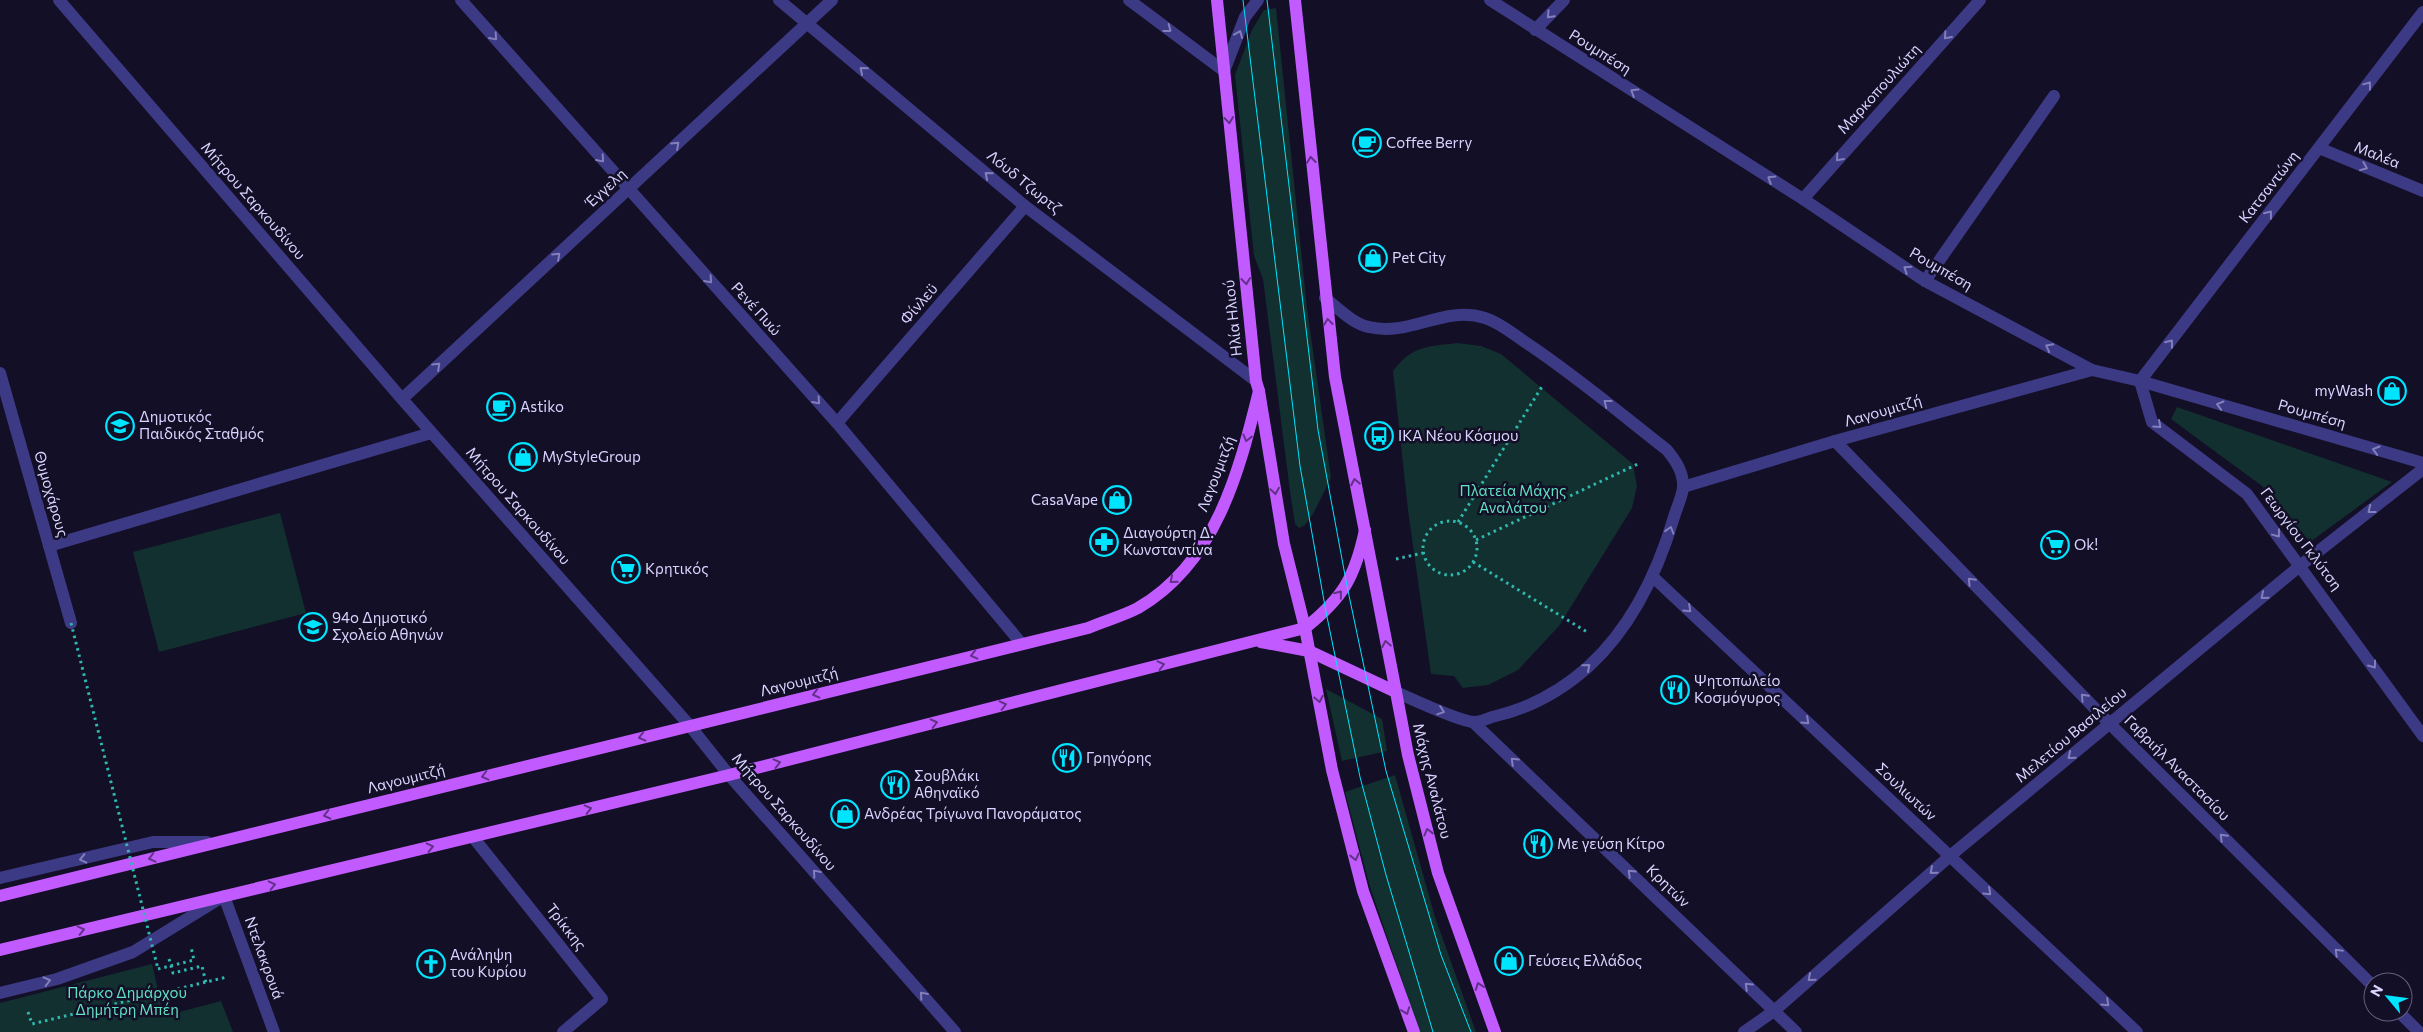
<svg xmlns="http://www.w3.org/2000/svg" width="2423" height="1032" viewBox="0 0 2423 1032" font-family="Commissioner,sans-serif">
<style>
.green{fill:#12302f}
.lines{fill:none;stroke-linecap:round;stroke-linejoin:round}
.path{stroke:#2fb8b0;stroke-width:3;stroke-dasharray:2.5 4;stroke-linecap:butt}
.minor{stroke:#3d3a85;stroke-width:12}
.major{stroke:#c25bff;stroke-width:12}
.tram{stroke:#00e5ff;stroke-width:1}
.path-bridge{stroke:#2fb8b0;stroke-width:3;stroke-dasharray:2.5 4;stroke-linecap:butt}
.oneway{stroke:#837fbc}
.oneway2{stroke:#623188}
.labels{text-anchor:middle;stroke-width:5;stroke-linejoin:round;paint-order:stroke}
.street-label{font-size:15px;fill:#d9d4ff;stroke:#130f26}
.poi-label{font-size:15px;fill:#d9d4ff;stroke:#130f26;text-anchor:start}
.park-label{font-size:15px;fill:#5fe0c0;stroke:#130f26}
</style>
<rect width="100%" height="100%" fill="#130f26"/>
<!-- green -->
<g class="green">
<polygon points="1276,8 1307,308 1331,478 1313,514 1305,525 1299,528 1295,524 1290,491 1263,279 1254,256 1235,75 1252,30 1264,10"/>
<path d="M1457 343 1481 346 1501 354 1633 464 1637 486 1632 508 1559 626 1518 670 1488 685 1463 688 1454 676 1431 674 1408 510 1393 371C1413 345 1427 347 1457 343Z"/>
<polygon points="2177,407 2392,482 2310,542 2262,486 2171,419"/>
<polygon points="280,513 306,613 159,652 133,552"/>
<polygon points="1326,689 1382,719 1387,751 1342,761"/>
<polygon points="1395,775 1435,917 1476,1032 1420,1032 1370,887 1345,792"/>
<polygon points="152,964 164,1016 221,1001 233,1032 0,1032 0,1003"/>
</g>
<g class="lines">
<!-- path -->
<g class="path">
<circle cx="1450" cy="548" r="27"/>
<polyline points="1458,522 1543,385"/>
<polyline points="1476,540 1640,463"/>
<polyline points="1396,559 1423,553"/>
<polyline points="1473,562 1587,632"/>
<polyline points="169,959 173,973 202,966 206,983"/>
<polyline points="158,969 194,960 191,947"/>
<polyline points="28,1012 32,1024 227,977"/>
</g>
<!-- minor -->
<g class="minor">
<polyline points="59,0 402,399 690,726 729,775 955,1032"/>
<polyline points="461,0 837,423 1021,643"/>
<polyline points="779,0 1025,206 1256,381"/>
<polyline points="1129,0 1224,71 1245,17 1258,0"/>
<polyline points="1490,0 1803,199 1925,281 2092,370 2140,381 2423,463"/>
<polyline points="1535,30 1564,0"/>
<polyline points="2319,148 2423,191"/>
<polyline points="1803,199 1980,0"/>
<polyline points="1925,281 2054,96"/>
<path d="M1325 298C1338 308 1353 324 1369 327 1410 337 1443 305 1485 318 1501 323 1514 335 1528 344 1576 376 1621 414 1667 450 1676 461 1684 473 1683 488 1682 497 1677 507 1674 517 1658 571 1631 628 1588 667 1561 691 1528 709 1492 717 1487 719 1479 722 1474 722 1458 721 1412 699 1396 692"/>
<polyline points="0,373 71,623"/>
<polyline points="2140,381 2423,12"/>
<polyline points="2140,381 2152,422 2247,494 2423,736"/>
<polyline points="402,399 832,0"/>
<polyline points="837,423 1025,206"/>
<polyline points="1835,441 2110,724 2373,986"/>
<polyline points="1683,487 1835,441 2092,370"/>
<polyline points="49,546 431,433"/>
<polyline points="1652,576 2137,1032"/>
<polyline points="1473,722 1796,1032"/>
<polyline points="473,837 602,999 563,1032"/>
<polyline points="0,878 153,842 207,842"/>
<polyline points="0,993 57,979 133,952 224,896 274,1032"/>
<polyline points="2399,1012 2419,1032"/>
<polyline points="1744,1032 1774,1011 1950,856 2301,565 2423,469"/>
</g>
<!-- major -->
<g class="major">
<polyline points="1217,0 1256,381 1259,391 1284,544 1305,628 1332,770 1363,891 1414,1032"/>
<polyline points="1295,0 1335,377 1396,692 1408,755 1438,873 1495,1032"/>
<polyline points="1261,642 1309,651 1396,692"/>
<path d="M0 896 1088 628C1104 621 1123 616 1138 608 1216 563 1239 472 1259 391"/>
<path d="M0 950 729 775 1305 628C1343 598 1355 577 1365 530"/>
</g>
<!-- tram -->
<g class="tram">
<polyline points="1243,0 1300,466 1326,612 1360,777 1386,875 1433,1032"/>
<polyline points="1267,0 1318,430 1347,586 1386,771 1441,955 1471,1032"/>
</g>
<!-- path-bridge -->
<polyline class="path-bridge" points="71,623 158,969"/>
</g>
<!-- one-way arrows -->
<defs><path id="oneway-chevron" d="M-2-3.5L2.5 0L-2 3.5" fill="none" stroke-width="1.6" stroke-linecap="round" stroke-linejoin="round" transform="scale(1.25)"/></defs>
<g class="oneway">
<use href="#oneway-chevron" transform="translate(1550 15) rotate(134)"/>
<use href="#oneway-chevron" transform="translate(1168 29) rotate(37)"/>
<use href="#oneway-chevron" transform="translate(1239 34) rotate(-68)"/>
<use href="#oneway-chevron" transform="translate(1947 36) rotate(132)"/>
<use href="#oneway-chevron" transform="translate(494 37) rotate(49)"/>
<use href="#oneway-chevron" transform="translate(863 70) rotate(-140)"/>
<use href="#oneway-chevron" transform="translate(2368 85) rotate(-53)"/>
<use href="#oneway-chevron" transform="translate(1634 92) rotate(-148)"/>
<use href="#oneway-chevron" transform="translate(676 145) rotate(-43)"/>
<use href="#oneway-chevron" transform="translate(1839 158) rotate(132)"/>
<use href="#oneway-chevron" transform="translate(601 159) rotate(49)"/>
<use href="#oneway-chevron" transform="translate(2364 167) rotate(22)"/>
<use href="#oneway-chevron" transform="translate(988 175) rotate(-140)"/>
<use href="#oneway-chevron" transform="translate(1771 179) rotate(-148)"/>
<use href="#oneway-chevron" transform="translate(2269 214) rotate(-52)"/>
<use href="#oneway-chevron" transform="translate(557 256) rotate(-43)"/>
<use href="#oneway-chevron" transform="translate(1907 269) rotate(-146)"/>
<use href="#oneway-chevron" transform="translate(709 280) rotate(48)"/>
<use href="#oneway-chevron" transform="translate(2170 343) rotate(-52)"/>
<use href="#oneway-chevron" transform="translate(2049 347) rotate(-152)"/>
<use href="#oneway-chevron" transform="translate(437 366) rotate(-43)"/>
<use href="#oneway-chevron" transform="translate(817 401) rotate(48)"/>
<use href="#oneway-chevron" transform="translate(1607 403) rotate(-142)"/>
<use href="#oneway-chevron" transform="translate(2220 405) rotate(-164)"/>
<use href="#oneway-chevron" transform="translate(2158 425) rotate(42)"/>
<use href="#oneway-chevron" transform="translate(2376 450) rotate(-164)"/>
<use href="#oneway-chevron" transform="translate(2371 510) rotate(142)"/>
<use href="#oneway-chevron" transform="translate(1670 530) rotate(-73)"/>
<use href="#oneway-chevron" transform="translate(2277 534) rotate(53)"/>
<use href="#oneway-chevron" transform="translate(1971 581) rotate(-134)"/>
<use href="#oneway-chevron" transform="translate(2264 596) rotate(140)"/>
<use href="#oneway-chevron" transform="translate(1688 609) rotate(43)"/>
<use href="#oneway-chevron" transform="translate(2373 665) rotate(54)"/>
<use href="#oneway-chevron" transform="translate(1587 667) rotate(-41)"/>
<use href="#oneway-chevron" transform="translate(2084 697) rotate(-134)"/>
<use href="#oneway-chevron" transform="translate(1441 711) rotate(19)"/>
<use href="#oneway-chevron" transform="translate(1806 721) rotate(43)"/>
<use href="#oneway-chevron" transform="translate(2071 756) rotate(141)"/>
<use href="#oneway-chevron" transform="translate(1514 761) rotate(-136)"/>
<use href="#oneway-chevron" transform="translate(2223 837) rotate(-135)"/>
<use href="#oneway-chevron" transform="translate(83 859) rotate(167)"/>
<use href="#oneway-chevron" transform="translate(1933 871) rotate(139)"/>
<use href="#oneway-chevron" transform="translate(816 873) rotate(-131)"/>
<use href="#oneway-chevron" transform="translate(1631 873) rotate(-136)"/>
<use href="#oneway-chevron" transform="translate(1988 892) rotate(43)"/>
<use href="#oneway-chevron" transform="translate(2338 952) rotate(-135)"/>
<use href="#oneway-chevron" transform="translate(1811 978) rotate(139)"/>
<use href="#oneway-chevron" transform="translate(47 981) rotate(-14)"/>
<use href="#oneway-chevron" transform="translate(1748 986) rotate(-136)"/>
<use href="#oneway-chevron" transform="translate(923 995) rotate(-131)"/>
<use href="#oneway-chevron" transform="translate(2106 1003) rotate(43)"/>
</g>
<g class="oneway2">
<use href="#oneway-chevron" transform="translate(1229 120) rotate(84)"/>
<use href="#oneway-chevron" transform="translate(1311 160) rotate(-96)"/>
<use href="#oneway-chevron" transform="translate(1246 281) rotate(84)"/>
<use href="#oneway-chevron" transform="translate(1328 322) rotate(-97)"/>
<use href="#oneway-chevron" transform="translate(1247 438) rotate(104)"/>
<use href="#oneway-chevron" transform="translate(1355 482) rotate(-101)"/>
<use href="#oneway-chevron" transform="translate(1275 491) rotate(81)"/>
<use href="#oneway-chevron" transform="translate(1173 580) rotate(140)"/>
<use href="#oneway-chevron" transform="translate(1339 594) rotate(-51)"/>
<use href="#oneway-chevron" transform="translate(1386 644) rotate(-101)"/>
<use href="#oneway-chevron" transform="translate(974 655) rotate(166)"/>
<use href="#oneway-chevron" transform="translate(1161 665) rotate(-14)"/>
<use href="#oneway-chevron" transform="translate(816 694) rotate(166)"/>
<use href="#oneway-chevron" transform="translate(1319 699) rotate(79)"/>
<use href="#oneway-chevron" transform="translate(1003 705) rotate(-14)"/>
<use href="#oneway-chevron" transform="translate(934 723) rotate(-14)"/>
<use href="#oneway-chevron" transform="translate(642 737) rotate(166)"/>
<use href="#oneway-chevron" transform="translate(777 763) rotate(-14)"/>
<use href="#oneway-chevron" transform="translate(485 776) rotate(166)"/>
<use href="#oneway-chevron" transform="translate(588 809) rotate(-14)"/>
<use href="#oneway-chevron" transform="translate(327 815) rotate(166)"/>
<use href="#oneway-chevron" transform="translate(1428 832) rotate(-104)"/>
<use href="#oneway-chevron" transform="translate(430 847) rotate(-13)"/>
<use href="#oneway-chevron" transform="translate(1355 857) rotate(76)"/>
<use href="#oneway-chevron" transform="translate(152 858) rotate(166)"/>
<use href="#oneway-chevron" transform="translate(272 885) rotate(-13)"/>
<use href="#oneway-chevron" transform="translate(81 930) rotate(-13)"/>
<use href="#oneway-chevron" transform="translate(1479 986) rotate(-110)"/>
<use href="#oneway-chevron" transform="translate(1406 1011) rotate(70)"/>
</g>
<!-- icons -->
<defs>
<symbol id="cafe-ring" viewBox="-11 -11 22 22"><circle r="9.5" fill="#130f26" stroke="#00e5ff" stroke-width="1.5"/><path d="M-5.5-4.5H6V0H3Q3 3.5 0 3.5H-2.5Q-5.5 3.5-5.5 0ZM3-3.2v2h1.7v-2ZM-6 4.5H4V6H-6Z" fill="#00e5ff"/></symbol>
<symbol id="shop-ring" viewBox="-11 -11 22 22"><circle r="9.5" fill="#130f26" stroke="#00e5ff" stroke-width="1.5"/><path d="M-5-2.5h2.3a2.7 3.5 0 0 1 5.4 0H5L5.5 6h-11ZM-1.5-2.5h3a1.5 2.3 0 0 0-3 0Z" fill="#00e5ff"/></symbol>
<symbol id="school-ring" viewBox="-11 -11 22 22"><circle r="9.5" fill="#130f26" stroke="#00e5ff" stroke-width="1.5"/><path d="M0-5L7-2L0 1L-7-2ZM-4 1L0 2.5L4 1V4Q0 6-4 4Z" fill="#00e5ff"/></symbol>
<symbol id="bus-ring" viewBox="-11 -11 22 22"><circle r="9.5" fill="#130f26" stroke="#00e5ff" stroke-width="1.5"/><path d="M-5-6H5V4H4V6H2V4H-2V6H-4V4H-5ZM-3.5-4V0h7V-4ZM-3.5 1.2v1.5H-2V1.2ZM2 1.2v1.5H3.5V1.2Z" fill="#00e5ff"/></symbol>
<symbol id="pharmacy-ring" viewBox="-11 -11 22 22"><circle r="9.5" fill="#130f26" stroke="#00e5ff" stroke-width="1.5"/><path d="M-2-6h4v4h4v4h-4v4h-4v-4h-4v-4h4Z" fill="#00e5ff"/></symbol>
<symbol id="supermarket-ring" viewBox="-11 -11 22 22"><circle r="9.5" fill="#130f26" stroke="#00e5ff" stroke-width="1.5"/><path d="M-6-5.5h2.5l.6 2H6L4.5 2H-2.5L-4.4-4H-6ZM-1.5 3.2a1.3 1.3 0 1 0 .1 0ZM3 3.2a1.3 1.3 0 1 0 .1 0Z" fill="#00e5ff"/></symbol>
<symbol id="restaurant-ring" viewBox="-11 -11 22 22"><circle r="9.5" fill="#130f26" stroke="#00e5ff" stroke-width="1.5"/><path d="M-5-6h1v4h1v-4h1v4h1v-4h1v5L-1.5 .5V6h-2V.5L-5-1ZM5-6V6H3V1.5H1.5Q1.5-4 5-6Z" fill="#00e5ff"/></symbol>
<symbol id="church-ring" viewBox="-11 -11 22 22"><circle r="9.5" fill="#130f26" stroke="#00e5ff" stroke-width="1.5"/><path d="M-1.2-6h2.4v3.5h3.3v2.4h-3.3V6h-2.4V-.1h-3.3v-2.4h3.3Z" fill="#00e5ff"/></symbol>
</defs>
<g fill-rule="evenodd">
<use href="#cafe-ring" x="1351" y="127" width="32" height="32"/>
<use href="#shop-ring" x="1357" y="242" width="32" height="32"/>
<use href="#shop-ring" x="2376" y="375" width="32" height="32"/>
<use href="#cafe-ring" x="485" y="391" width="32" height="32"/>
<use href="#school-ring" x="104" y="410" width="32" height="32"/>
<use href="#bus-ring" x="1363" y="420" width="32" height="32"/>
<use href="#shop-ring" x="507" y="441" width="32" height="32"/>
<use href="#shop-ring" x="1101" y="484" width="32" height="32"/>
<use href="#pharmacy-ring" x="1088" y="526" width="32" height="32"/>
<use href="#supermarket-ring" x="2039" y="529" width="32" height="32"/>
<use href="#supermarket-ring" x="610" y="553" width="32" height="32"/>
<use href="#school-ring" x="297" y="611" width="32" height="32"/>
<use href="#restaurant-ring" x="1659" y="674" width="32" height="32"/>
<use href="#restaurant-ring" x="1051" y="742" width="32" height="32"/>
<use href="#restaurant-ring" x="879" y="769" width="32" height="32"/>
<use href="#shop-ring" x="829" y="798" width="32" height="32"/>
<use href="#restaurant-ring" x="1522" y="828" width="32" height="32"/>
<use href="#shop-ring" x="1493" y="945" width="32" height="32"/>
<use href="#church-ring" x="415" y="948" width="32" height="32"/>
</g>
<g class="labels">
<!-- street labels -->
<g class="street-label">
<text transform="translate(1600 52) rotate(32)" y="5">Ρουμπέση</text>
<text transform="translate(1879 89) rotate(-48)" y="5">Μαρκοπουλιώτη</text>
<text transform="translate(2377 155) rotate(22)" y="5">Μαλέα</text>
<text transform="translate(1024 182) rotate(39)" y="5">Λόυδ Τζωρτζ</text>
<text transform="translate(2269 187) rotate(-52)" y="5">Κατσαντώνη</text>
<text transform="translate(606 188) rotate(-43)" y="5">Έγγελη</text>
<text transform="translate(253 201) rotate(49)" y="5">Μήτρου Σαρκουδίνου</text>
<text transform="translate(1941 269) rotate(30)" y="5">Ρουμπέση</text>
<text transform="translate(919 304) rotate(-49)" y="5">Φίνλεϋ</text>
<text transform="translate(756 309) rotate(48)" y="5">Ρενέ Πυώ</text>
<text transform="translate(1233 318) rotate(-96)" y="5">Ηλία Ηλιού</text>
<text transform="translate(1883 411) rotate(-16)" y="5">Λαγουμιτζή</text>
<text transform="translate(2312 414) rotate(16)" y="5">Ρουμπέση</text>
<text transform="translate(1216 474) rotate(-69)" y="5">Λαγουμιτζή</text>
<text transform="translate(51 494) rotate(74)" y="5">Θυμοχάρους</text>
<text transform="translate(518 506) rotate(49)" y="5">Μήτρου Σαρκουδίνου</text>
<text transform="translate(2301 539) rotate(53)" y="5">Γεωργίου Γκλύτση</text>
<text transform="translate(799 682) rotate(-14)" y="5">Λαγουμιτζή</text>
<text transform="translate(2071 735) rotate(-40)" y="5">Μελετίου Βασιλείου</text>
<text transform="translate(2177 768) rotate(45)" y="5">Γαβριήλ Αναστασίου</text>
<text transform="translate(406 779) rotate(-14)" y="5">Λαγουμιτζή</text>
<text transform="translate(1432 781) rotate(76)" y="5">Μάχης Αναλάτου</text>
<text transform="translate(1906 792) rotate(43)" y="5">Σουλιωτών</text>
<text transform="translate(784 812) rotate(49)" y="5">Μήτρου Σαρκουδίνου</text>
<text transform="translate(1668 886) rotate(44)" y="5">Κρητών</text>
<text transform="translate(566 927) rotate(52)" y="5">Τρίκκης</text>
<text transform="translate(264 958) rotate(70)" y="5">Ντελακρουά</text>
</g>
<!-- poi labels -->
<g class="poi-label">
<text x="1386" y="148">Coffee Berry</text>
<text x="1392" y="263">Pet City</text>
<text x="2373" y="396" text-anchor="end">myWash</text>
<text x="520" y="412">Astiko</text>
<text x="139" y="422">Δημοτικός<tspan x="139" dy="17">Παιδικός Σταθμός</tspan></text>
<text x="1398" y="441">ΙΚΑ Νέου Κόσμου</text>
<text x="542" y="462">MyStyleGroup</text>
<text x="1098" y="505" text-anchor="end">CasaVape</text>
<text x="1123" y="538">Διαγούρτη Δ.<tspan x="1123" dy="17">Κωνσταντίνα</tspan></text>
<text x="2074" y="550">Ok!</text>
<text x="645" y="574">Κρητικός</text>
<text x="332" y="623">94ο Δημοτικό<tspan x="332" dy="17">Σχολείο Αθηνών</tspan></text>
<text x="1694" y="686">Ψητοπωλείο<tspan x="1694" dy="17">Κοσμόγυρος</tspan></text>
<text x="1086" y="763">Γρηγόρης</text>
<text x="914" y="781">Σουβλάκι<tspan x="914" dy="17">Αθηναϊκό</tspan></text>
<text x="864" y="819">Ανδρέας Τρίγωνα Πανοράματος</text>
<text x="1557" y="849">Με γεύση Κίτρο</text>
<text x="450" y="960">Ανάληψη<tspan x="450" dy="17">του Κυρίου</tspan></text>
<text x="1528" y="966">Γεύσεις Ελλάδος</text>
</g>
<!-- park labels -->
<g class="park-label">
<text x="1513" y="496">Πλατεία Μάχης<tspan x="1513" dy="17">Αναλάτου</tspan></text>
<text x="127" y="998">Πάρκο Δημάρχου<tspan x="127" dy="17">Δημήτρη Μπέη</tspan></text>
</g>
</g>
<!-- north arrow -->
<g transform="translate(2388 997) rotate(299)"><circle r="24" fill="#130f26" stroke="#625e7d"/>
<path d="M0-4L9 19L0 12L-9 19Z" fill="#00e5ff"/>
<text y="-8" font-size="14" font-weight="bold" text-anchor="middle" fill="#d9d4ff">N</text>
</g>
</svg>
